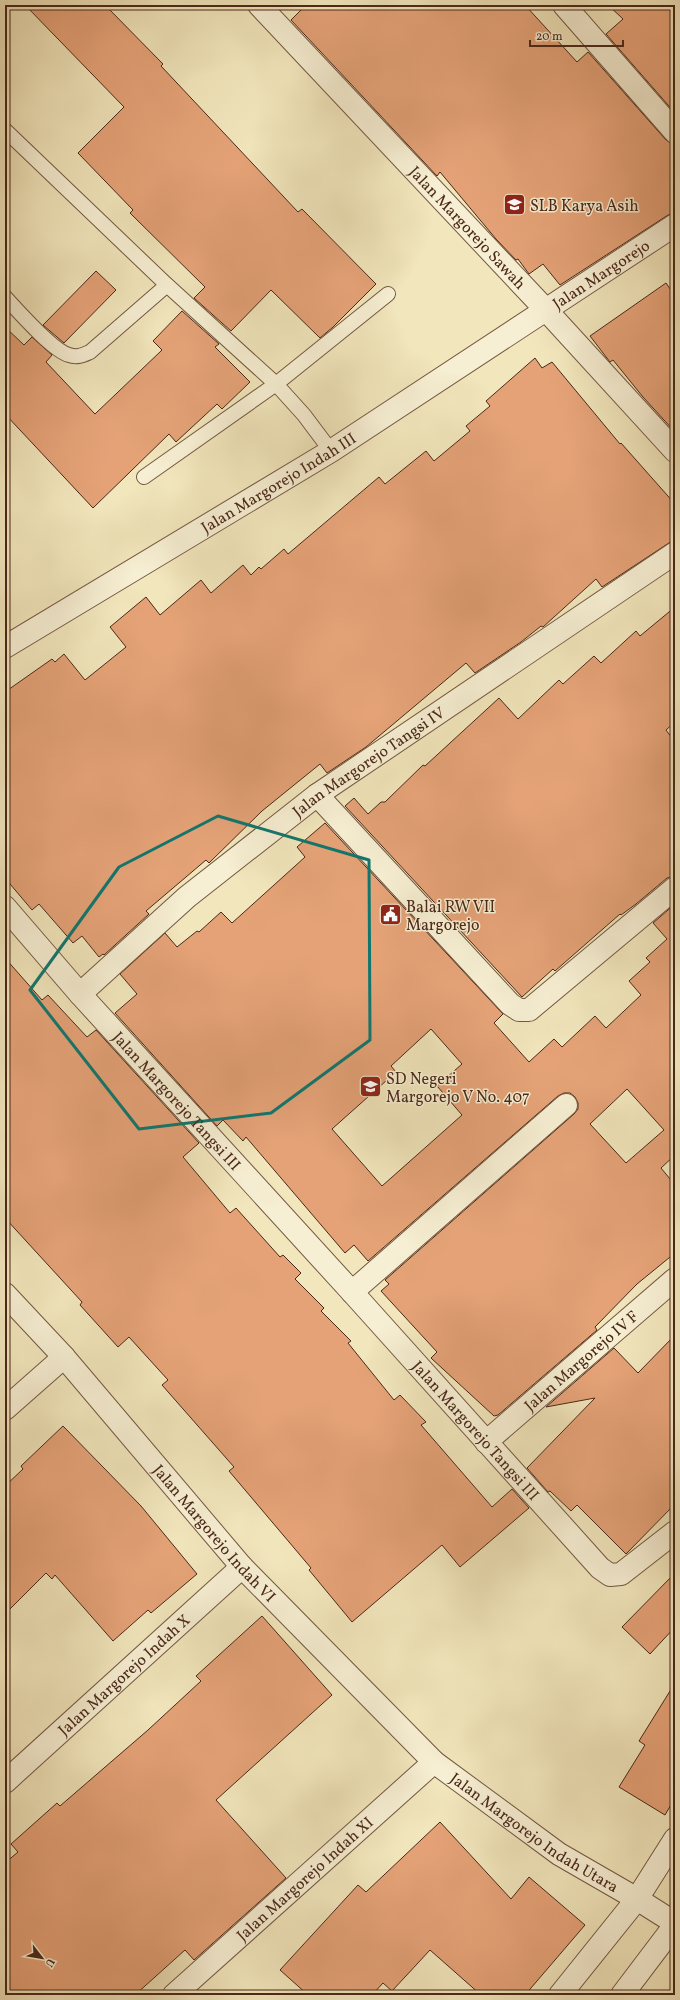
<svg xmlns="http://www.w3.org/2000/svg" width="680" height="2000" viewBox="0 0 680 2000" font-family="Vollkorn,serif">
<style>
.building{fill:#e5a277;stroke:#4a2819;fill-rule:evenodd}
.lines{fill:none;stroke-linecap:round;stroke-linejoin:round}
.lane-casing{stroke:#745842;stroke-width:16}
.street-casing{stroke:#745842;stroke-width:24}
.lane{stroke:#f7efd3;stroke-width:14}
.street{stroke:#f7efd3;stroke-width:22}
.marked{fill:none;stroke:#0f766e;stroke-width:3;stroke-linejoin:round}
.labels{text-anchor:middle;stroke-width:3;stroke-linejoin:round;paint-order:stroke}
.poi-label{font-size:16px;fill:#4a2819;stroke:#f7efd3;text-anchor:start}
.street-label{font-size:16px;fill:#4a2819;stroke:#f7efd3}
</style>
<rect width="100%" height="100%" fill="#f2e6bc"/>
<filter id="stains"><feTurbulence type="fractalNoise" baseFrequency=".005" numOctaves="4"/><feColorMatrix values="0 0 0 0 .2 0 0 0 0 .09 0 0 0 0 .02 0 0 0 .5 -.17"/></filter>
<radialGradient id="worn" r=".72"><stop offset=".6" stop-color="#630" stop-opacity="0"/><stop offset="1" stop-color="#630" stop-opacity=".3"/></radialGradient>
<!-- building -->
<g class="building">
<polygon points="25,5 105,5 163,64 161,66 298,212 302,209 376,284 333,327 320,338 271,290 231,331 194,298 205,287 130,213 133,210 78,153 124,107"/>
<polygon points="306,5 525,5 577,62 588,52 666,140 675,144 675,213 668,215 560,285 543,264 529,274 518,259 516,260 496,239 440,172 437,176 291,20"/>
<polygon points="608,5 675,5 675,113 606,34 623,19"/>
<polygon points="96,271 116,290 64,343 43,325"/>
<polygon points="666,283 675,296 675,432 643,397 613,360 610,362 590,336"/>
<polygon points="182,311 219,344 215,347 250,382 222,409 217,404 176,442 169,434 93,508 5,414 5,327 24,345 32,337 52,355 46,362 95,414 162,350 153,341"/>
<polygon points="535,358 542,368 552,362 620,444 621,443 675,504 675,539 602,587 596,579 543,627 541,626 521,642 475,673 466,663 366,747 327,773 320,764 262,811 209,863 206,860 146,911 149,914 104,955 103,954 99,957 82,936 73,943 39,904 32,910 5,878 5,692 52,659 55,662 64,654 85,680 126,647 110,627 146,597 160,615 201,580 211,593 243,565 251,575 259,567 261,569 284,549 288,554 379,477 385,484 426,451 434,461 470,431 466,426 490,406 486,401"/>
<polygon points="675,607 675,722 666,730 675,742 675,876 667,878 636,904 621,915 620,914 555,971 553,969 522,997 345,806 354,798 368,814 381,802 385,802 423,765 425,766 499,698 518,719 559,680 563,684 594,656 601,663 636,631 640,636"/>
<path d="M325 823 503 1014 494 1023 529 1062 554 1039 562 1047 595 1016 606 1028 641 995 629 981 650 962 646 958 667 939 653 923 675 904V1155L661 1168 675 1185V1253L637 1284 595 1327 597 1330 498 1415 494 1416 431 1358 437 1352 381 1291 389 1284 385 1280 574 1114 578 1109V1103L575 1097 570 1093H564L558 1096 368 1261 354 1245 345 1253 246 1137 243 1141 223 1120 217 1126 115 1013 137 994 120 974 165 933 177 947 197 931 199 932 221 912 232 923 305 857 297 847ZM431 1029 462 1064 437 1086 462 1115 382 1186 332 1129 396 1072 391 1066ZM627 1089 664 1130 626 1163 590 1124Z"/>
<polygon points="5,958 42,1000 48,995 87,1037 96,1030 199,1143 183,1157 230,1213 236,1208 280,1257 283,1255 301,1273 295,1279 324,1308 321,1311 351,1341 348,1343 394,1400 400,1395 426,1422 421,1425 492,1507 512,1489 529,1508 460,1567 442,1545 352,1622 309,1570 311,1568 229,1471 234,1467 162,1385 168,1380 129,1337 118,1347 80,1305 82,1302 5,1218"/>
<polygon points="675,1335 675,1504 626,1554 577,1505 571,1511 550,1491 548,1492 527,1468 595,1398 546,1407 614,1348 638,1373"/>
<polygon points="63,1426 141,1506 197,1574 151,1613 148,1610 113,1641 55,1575 52,1579 46,1573 5,1614 5,1486 23,1469 21,1466"/>
<polygon points="675,1573 675,1627 650,1654 622,1627"/>
<polygon points="262,1616 332,1695 216,1800 286,1878 194,1960 185,1950 135,1995 5,1995 5,1863 18,1852 11,1844 57,1803 60,1806 148,1730 201,1681 196,1676"/>
<polygon points="675,1683 675,1798 665,1815 619,1787 645,1745 639,1741"/>
<polygon points="440,1822 511,1899 529,1877 585,1925 525,1995 481,1995 430,1950 392,1991 383,1983 372,1995 308,1995 280,1970 358,1885 366,1892"/>
</g>
<g class="lines">
<defs>
<g id="lane">
<polyline points="5,130 167,285 276,384 304,415 331,451"/>
<path d="M5 297C18 311 53 351 69 355 77 358 83 355 90 352L167 285"/>
<polyline points="144,477 276,384 388,294"/>
</g>
<g id="street">
<path id="s1" d="M259 5 546 310 675 451"/>
<polyline points="564,5 675,132"/>
<path id="s2" d="M5 647 331 451 675 225"/>
<polyline points="317,795 510,1004 519,1010 529,1010 675,888"/>
<path id="s3" d="M5 907 80 994 352 1292 600 1568 610 1575 621 1574 675 1532"/>
<path id="s4" d="M80 994 187 897 317 795 675 553"/>
<polyline points="352,1292 566,1105"/>
<path id="s5" d="M5 1294 64 1357 242 1567 434 1762 559 1854 637 1899 675 1923"/>
<polyline points="5,1409 64,1357"/>
<path id="s6" d="M486 1442 675 1279"/>
<path id="s7" d="M5 1782 242 1567"/>
<path id="s8" d="M174 1995 434 1762"/>
<polyline points="560,1995 637,1899 675,1839"/>
<polyline points="622,1995 675,1925"/>
</g>
</defs>
<!-- lane casing -->
<use href="#lane" class="lane-casing"/>
<!-- street casing -->
<use href="#street" class="street-casing"/>
<!-- lane -->
<use href="#lane" class="lane"/>
<!-- street -->
<use href="#street" class="street"/>
</g>
<!-- marked area -->
<path class="marked" d="M218 816 369 860 370 1040 271 1113 139 1129 30 990 119 867Z"/>
<!-- icons -->
<defs>
<symbol id="school-square" viewBox="-11 -11 22 22"><rect x="-9" y="-9" width="18" height="18" rx="4" fill="#8f2418" stroke="#f7efd3"/><path d="M0-5L7-2L0 1L-7-2ZM-4 1L0 2.5L4 1V4Q0 6-4 4Z" fill="#fff"/></symbol>
<symbol id="civic-square" viewBox="-11 -11 22 22"><rect x="-9" y="-9" width="18" height="18" rx="4" fill="#8f2418" stroke="#f7efd3"/><path d="M-.6-6.5H3V-4.5H.6V-3L4-1V1h2V6H-6V1h2V-1L-.6-3ZM-1.2 2.5V6h2.4V2.5Z" fill="#fff"/></symbol>
</defs>
<g fill-rule="evenodd">
<use href="#school-square" x="502" y="192" width="25" height="25"/>
<use href="#civic-square" x="378" y="902" width="25" height="25"/>
<use href="#school-square" x="358" y="1074" width="25" height="25"/>
</g>
<g class="labels">
<!-- poi labels -->
<g class="poi-label">
<text x="530" y="211">SLB Karya Asih</text>
<text x="406" y="912">Balai RW VII<tspan x="406" dy="18">Margorejo</tspan></text>
<text x="386" y="1084">SD Negeri<tspan x="386" dy="18">Margorejo V No. 407</tspan></text>
</g>
<!-- street labels -->
<g class="street-label">
<text dy="6" stroke="none"><textPath href="#s1" startOffset="305">Jalan Margorejo Sawah</textPath></text>
<text dy="6" stroke="none"><textPath href="#s2" startOffset="703">Jalan Margorejo</textPath></text>
<text dy="6" stroke="none"><textPath href="#s2" startOffset="319">Jalan Margorejo Indah III</textPath></text>
<text dy="6" stroke="none"><textPath href="#s4" startOffset="371">Jalan Margorejo Tangsi IV</textPath></text>
<text dy="6" stroke="none"><textPath href="#s3" startOffset="259">Jalan Margorejo Tangsi III</textPath></text>
<text dy="6" stroke="none"><textPath href="#s6" startOffset="125">Jalan Margorejo IV F</textPath></text>
<text dy="6" stroke="none"><textPath href="#s3" startOffset="704">Jalan Margorejo Tangsi III</textPath></text>
<text dy="6" stroke="none"><textPath href="#s5" startOffset="318">Jalan Margorejo Indah VI</textPath></text>
<text dy="6" stroke="none"><textPath href="#s7" startOffset="160">Jalan Margorejo Indah X</textPath></text>
<text dy="6" stroke="none"><textPath href="#s5" startOffset="758">Jalan Margorejo Indah Utara</textPath></text>
<text dy="6" stroke="none"><textPath href="#s8" startOffset="175">Jalan Margorejo Indah XI</textPath></text>
</g>
</g>
<!-- margin -->
<rect width="680" height="2000" fill="none" stroke="#f2e6bc" stroke-width="20"/>
<rect x="6" y="6" width="668" height="1988" fill="none" stroke="#4a2819" stroke-width="2"/>
<rect x="10" y="10" width="660" height="1980" fill="none" stroke="#4a2819"/>
<!-- north arrow -->
<g transform="translate(42 1958) rotate(121)" stroke="#f7efd3" stroke-width="3" paint-order="stroke">
<path d="M0-3L7 15L0 10L-7 15Z" fill="#4a2819"/>
<text y="-6" font-size="11" font-weight="bold" text-anchor="middle" fill="#4a2819">U</text>
</g>
<!-- scale -->
<path d="M530 40v6h93v-6" fill="none" stroke="#4a2819" stroke-width="2"/>
<text x="536" y="40" font-size="12" fill="#4a2819" stroke="#f7efd3" stroke-width="3" paint-order="stroke">20 m</text>
<rect width="100%" height="100%" filter="url(#stains)"/>
<rect width="100%" height="100%" fill="url(#worn)"/>
</svg>
